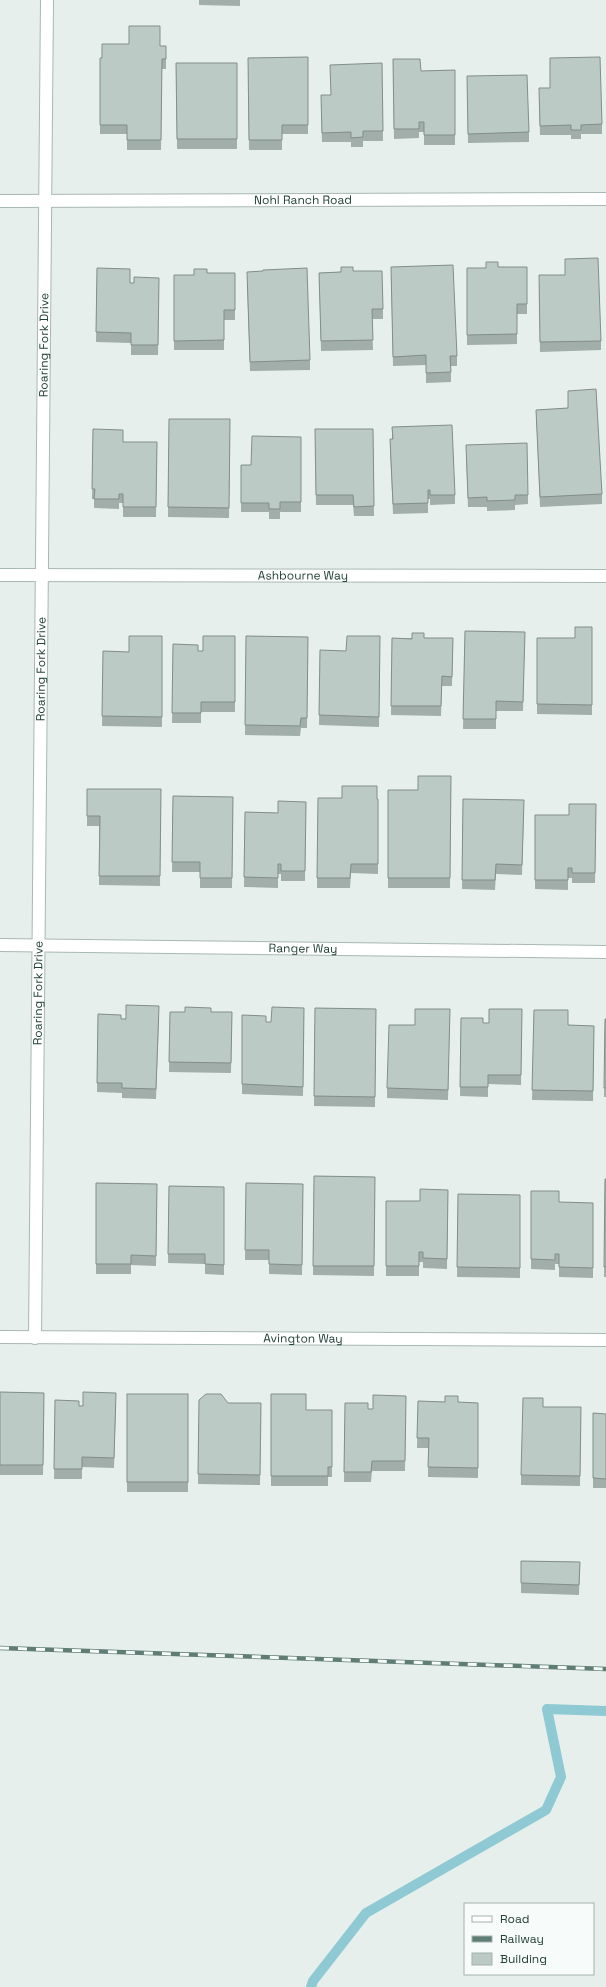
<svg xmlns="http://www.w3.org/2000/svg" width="606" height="1987" viewBox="0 0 606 1987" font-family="'Space Grotesk',sans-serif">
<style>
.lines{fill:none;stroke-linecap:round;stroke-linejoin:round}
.stream{stroke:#8ec9d4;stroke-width:10}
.minor-casing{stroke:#a8b8b2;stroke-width:14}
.minor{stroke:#fff;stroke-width:12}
.rail-casing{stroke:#5f7d75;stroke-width:4.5}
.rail{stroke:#f7fbf9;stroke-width:3;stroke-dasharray:9;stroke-linecap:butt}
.wall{fill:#a1aea9}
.building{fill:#bbcac4;stroke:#838d89}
.labels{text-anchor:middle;stroke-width:3;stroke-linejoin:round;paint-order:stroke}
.street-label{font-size:12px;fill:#24423a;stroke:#f7fbf9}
</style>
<rect width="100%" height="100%" fill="#e6efeb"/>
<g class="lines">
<!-- stream -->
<polyline class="stream" points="311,1987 313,1981 366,1913 546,1810 561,1777 547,1709 606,1711"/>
<defs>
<g id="minor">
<path id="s1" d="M0 201 606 199"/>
<path id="s2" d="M0 575 606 576"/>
<path id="s3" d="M0 945 606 952"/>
<path id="s4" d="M0 1337 606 1340"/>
<path id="s5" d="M35 1338 47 0"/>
</g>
</defs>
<!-- minor casing -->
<use href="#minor" class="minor-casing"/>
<!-- minor -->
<use href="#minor" class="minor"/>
<defs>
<polyline id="rail" points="0,1648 606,1669"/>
</defs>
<!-- rail casing -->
<use href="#rail" class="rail-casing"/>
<!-- rail -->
<use href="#rail" class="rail"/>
</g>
<!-- wall -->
<g class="wall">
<polygon points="199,0 240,0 240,6 199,5"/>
<polygon points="160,46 166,46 166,69 162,69 161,150 127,150 127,134 100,134 100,58"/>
<polygon points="308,57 308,134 282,134 282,150 249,150 248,58"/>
<polygon points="393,59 421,71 455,70 455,145 424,145 424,132 419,132 419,138 394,139"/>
<polygon points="176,63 237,63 237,149 177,149"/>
<polygon points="382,63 383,141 363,141 363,147 351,147 351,142 322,142 321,105 331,95"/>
<polygon points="467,76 529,132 529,142 468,143"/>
<polygon points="539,98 602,124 602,134 581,134 581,139 571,139 571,135 540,135"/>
<polygon points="565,259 601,341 601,350 540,352 539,285 565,275"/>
<polygon points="486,262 498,267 527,267 527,314 517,314 517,344 467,345 467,268 486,268"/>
<polygon points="97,268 130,283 134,283 159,278 158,355 131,355 131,343 96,342"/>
<polygon points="353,271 383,309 383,319 372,319 373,350 321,351 319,273"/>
<polygon points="207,273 235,273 235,320 224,320 224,350 174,350 174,275 194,275"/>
<polygon points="391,277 457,356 457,366 451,366 451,382 426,383 426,365 393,366"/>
<polygon points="247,282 310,360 310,370 250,371"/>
<polygon points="568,408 602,494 602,504 540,507 536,410"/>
<polygon points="169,419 230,419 229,518 168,517"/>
<polygon points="392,427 455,495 455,504 430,505 430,499 428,499 428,513 393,514 390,449 390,439 392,439"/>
<polygon points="93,429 123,442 157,442 156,517 123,517 123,503 119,503 119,509 94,508 94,499 92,499"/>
<polygon points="315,429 373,429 374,516 354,516 353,505 316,505"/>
<polygon points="301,437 301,512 280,512 280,519 269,519 269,512 241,512 241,465 251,465"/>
<polygon points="466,455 528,495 528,504 515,505 515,510 487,511 487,507 468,507"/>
<polygon points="592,627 592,715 537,714 537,638 575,638"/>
<polygon points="465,631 525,632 523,711 496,711 496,729 463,729"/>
<polygon points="162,636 162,727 102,726 103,651 129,652"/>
<polygon points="235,636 235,712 201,712 201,723 172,723 173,644 198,651 203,651"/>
<polygon points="246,636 308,637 307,728 301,728 300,736 245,735"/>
<polygon points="380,636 379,727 319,725 320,650 346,651"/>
<polygon points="392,638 453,638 452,686 442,686 441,716 391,715"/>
<polygon points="451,776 450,888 388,888 388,790 418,790"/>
<polygon points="87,789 161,789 160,886 99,885 99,826 87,826"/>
<polygon points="173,796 233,797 232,888 200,888 200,872 172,872"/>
<polygon points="318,798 378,799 378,874 351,873 350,888 317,888"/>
<polygon points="463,799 524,810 522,875 496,874 495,890 462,889"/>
<polygon points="306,802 305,881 281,881 281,874 278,874 278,888 244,887 245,812 278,813"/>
<polygon points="596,804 595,883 572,883 572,878 568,878 568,890 535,889 535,815 569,815"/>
<polygon points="304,1008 303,1096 242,1094 242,1015 266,1022 271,1022"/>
<polygon points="315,1008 376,1009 375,1107 314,1106"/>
<polygon points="450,1009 448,1100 387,1098 387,1088"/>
<polygon points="522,1009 521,1085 488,1084 488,1097 460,1096 461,1018 483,1023 489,1023"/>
<polygon points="534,1010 568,1025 594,1026 593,1101 532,1100"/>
<polygon points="170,1012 232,1012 231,1073 169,1072"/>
<polygon points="98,1014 121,1019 159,1016 156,1099 122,1098 122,1093 97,1092"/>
<polygon points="605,1019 606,1019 606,1097 604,1097"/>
<polygon points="314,1176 375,1177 374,1276 313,1275"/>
<polygon points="605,1179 606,1179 606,1277 604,1277"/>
<polygon points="96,1183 157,1184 156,1266 131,1265 131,1274 96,1274"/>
<polygon points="246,1183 303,1184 302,1275 269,1274 269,1260 245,1260"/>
<polygon points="169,1186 224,1187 224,1275 205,1274 205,1264 168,1263"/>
<polygon points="448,1190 447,1269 423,1268 423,1262 419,1262 419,1276 386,1276 386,1201 420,1201"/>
<polygon points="531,1191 559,1202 593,1203 593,1278 559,1277 559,1264 555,1264 555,1270 531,1269"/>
<polygon points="458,1194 520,1195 520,1278 457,1277"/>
<polygon points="0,1392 44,1393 43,1475 0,1475"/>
<rect x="127" y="1394" width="61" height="98"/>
<polygon points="271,1394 306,1410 332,1410 332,1477 328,1477 328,1486 271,1486"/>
<polygon points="406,1396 405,1471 372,1471 371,1482 344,1482 345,1403 368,1409 373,1409"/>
<polygon points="55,1400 79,1406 116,1403 114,1468 82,1467 82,1479 54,1479"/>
<polygon points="199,1400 228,1403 261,1403 260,1485 198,1484"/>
<polygon points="418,1401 478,1403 478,1478 428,1477 428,1448 417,1448"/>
<polygon points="543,1407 581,1407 580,1486 521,1485 521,1475"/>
<polygon points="593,1413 606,1414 606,1488 593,1488"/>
<polygon points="521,1561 580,1562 579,1595 521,1593"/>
</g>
<!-- building -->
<g class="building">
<polygon points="129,26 160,26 160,46 166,46 166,59 162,59 161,140 127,140 127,125 100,125 100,58 102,58 102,44 129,44"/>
<polygon points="308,57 308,125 282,125 282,140 249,140 248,58"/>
<polygon points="600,57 602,124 581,125 581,130 571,130 571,125 540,126 539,88 550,88 550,58"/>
<polygon points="393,59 420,59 421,71 455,70 455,135 424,135 424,122 419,122 419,129 394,129"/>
<polygon points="176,63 237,63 237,139 177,139"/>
<polygon points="382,63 383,131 363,131 363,137 351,138 351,132 322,133 321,95 331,95 330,65"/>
<polygon points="527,75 529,132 468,134 467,76"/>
<polygon points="598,258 601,341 540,342 539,275 565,275 565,259"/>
<polygon points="486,262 498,262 498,267 527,267 527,304 517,304 517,334 467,335 467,268 486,268"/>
<polygon points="453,265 457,356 450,356 451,372 426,373 426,355 393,357 391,267"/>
<polygon points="341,267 353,267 353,271 382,271 383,309 372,309 373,340 321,341 319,273 341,272"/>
<polygon points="97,268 130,269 130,283 134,283 134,277 159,278 158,345 131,345 131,333 96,332"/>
<polygon points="307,268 310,360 250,362 247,272 263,271 263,270"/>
<polygon points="194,269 207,269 207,273 235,273 235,310 224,310 224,340 174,341 174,275 194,275"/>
<polygon points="596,389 602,494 540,497 536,410 568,408 568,391"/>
<polygon points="169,419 230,419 229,508 168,507"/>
<polygon points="452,425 455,495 430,495 430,490 428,490 428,503 393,504 390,439 393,439 392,427"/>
<polygon points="93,429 123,430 123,442 157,442 156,507 123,507 123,494 119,494 119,499 94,499 95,489 92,489"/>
<polygon points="315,429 373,429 374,506 354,507 353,495 316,495"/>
<polygon points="252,436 301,437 301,502 280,502 280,509 269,509 269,503 241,503 241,465 251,465"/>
<polygon points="527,443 528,495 515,495 515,500 487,501 487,497 468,498 466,445"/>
<polygon points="575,627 592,627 592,705 537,704 537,638 575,638"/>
<polygon points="465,631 525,632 523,702 496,701 496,719 463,719"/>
<polygon points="412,633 424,633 424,638 453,638 452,677 442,676 441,706 391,706 392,638 412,639"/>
<polygon points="129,636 162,636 162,717 102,716 103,651 129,652"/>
<polygon points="203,636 235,636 235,702 201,702 201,713 172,713 173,644 198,645 198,651 203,651"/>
<polygon points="246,636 308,637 307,718 301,718 300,726 245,725"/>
<polygon points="347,636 380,636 379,717 319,715 320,650 346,651"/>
<polygon points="418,776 451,776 450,878 388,878 388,790 418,790"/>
<polygon points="342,786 377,786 377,799 378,799 378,864 351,864 350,878 317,878 318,798 342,798"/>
<polygon points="87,789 161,789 160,876 99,876 100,816 87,816"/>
<polygon points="173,796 233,797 232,878 200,878 200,862 172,862"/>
<polygon points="463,799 524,800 522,865 496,864 495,880 462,880"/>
<polygon points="278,801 306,802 305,871 281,871 281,864 278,864 278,878 244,877 245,812 278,813"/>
<polygon points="569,804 596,804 595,873 572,873 572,868 568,868 568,880 535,880 535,815 569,815"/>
<polygon points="126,1005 159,1006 156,1089 122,1088 122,1083 97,1083 98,1014 121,1015 121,1019 126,1019"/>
<polygon points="185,1007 211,1008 211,1012 232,1012 231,1063 169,1062 170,1012 185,1012"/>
<polygon points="272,1007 304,1008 303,1087 242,1084 242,1015 266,1016 266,1022 271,1022"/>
<polygon points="315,1008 376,1009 375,1097 314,1096"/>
<polygon points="415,1009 450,1009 448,1090 387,1088 389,1025 415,1025"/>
<polygon points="489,1009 522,1009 521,1075 488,1075 488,1087 460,1087 461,1018 483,1018 483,1023 489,1023"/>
<polygon points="534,1010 568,1010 568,1025 594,1026 593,1091 532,1090"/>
<polygon points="605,1019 606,1019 606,1088 604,1088"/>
<polygon points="314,1176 375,1177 374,1266 313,1266"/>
<polygon points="605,1179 606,1179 606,1267 604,1267"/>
<polygon points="96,1183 157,1184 156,1256 131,1255 131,1264 96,1264"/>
<polygon points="246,1183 303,1184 302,1265 269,1264 269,1250 245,1250"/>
<polygon points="169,1186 224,1187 224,1265 205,1264 205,1254 168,1254"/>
<polygon points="420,1189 448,1190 447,1259 423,1258 423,1252 419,1252 419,1266 386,1266 386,1201 420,1201"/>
<polygon points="531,1191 559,1191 559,1202 593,1203 593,1268 559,1267 559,1254 555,1254 555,1260 531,1259"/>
<polygon points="458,1194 520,1195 520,1268 457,1267"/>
<polygon points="0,1392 44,1393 43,1465 0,1465"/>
<polygon points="83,1392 116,1393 114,1458 82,1457 82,1469 54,1469 55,1400 79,1401 79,1406 83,1406"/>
<rect x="127" y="1394" width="61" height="88"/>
<polygon points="206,1394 221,1394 228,1403 261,1403 260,1475 198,1474 199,1400"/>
<polygon points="271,1394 306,1394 306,1410 332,1410 332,1467 328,1467 328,1476 271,1476"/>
<polygon points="373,1395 406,1396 405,1461 372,1461 371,1472 344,1472 345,1403 368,1403 368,1409 373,1409"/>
<polygon points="445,1396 458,1396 458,1402 478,1403 478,1468 428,1467 429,1438 417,1438 418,1401 445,1402"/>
<polygon points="523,1398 543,1398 543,1407 581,1407 580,1476 521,1475"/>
<polygon points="593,1413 606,1414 606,1479 593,1478"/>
<polygon points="521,1561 580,1562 579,1585 521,1583"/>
</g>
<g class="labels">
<!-- street labels -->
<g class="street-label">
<text dy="4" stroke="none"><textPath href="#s1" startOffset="303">Nohl Ranch Road</textPath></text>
<text dy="4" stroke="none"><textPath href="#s5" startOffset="993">Roaring Fork Drive</textPath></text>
<text dy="4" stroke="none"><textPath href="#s2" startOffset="303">Ashbourne Way</textPath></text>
<text dy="4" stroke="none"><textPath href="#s5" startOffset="669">Roaring Fork Drive</textPath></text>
<text dy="4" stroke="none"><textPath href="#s3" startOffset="303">Ranger Way</textPath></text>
<text dy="4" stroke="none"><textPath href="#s5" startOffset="345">Roaring Fork Drive</textPath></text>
<text dy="4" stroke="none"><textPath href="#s4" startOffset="303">Avington Way</textPath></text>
</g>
</g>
<!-- legend -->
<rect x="464" y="1903" width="130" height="72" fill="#f7fbf9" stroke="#a3b1ad"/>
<rect x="472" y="1916" width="20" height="6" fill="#ffffff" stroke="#a3b1ad"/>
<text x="500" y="1923" font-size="12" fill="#24423a">Road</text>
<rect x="472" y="1936" width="20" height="6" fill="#5f7d75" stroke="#a3b1ad"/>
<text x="500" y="1943" font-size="12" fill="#24423a">Railway</text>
<rect x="472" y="1953" width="20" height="12" fill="#bbcac4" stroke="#a3b1ad"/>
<text x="500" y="1963" font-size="12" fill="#24423a">Building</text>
</svg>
